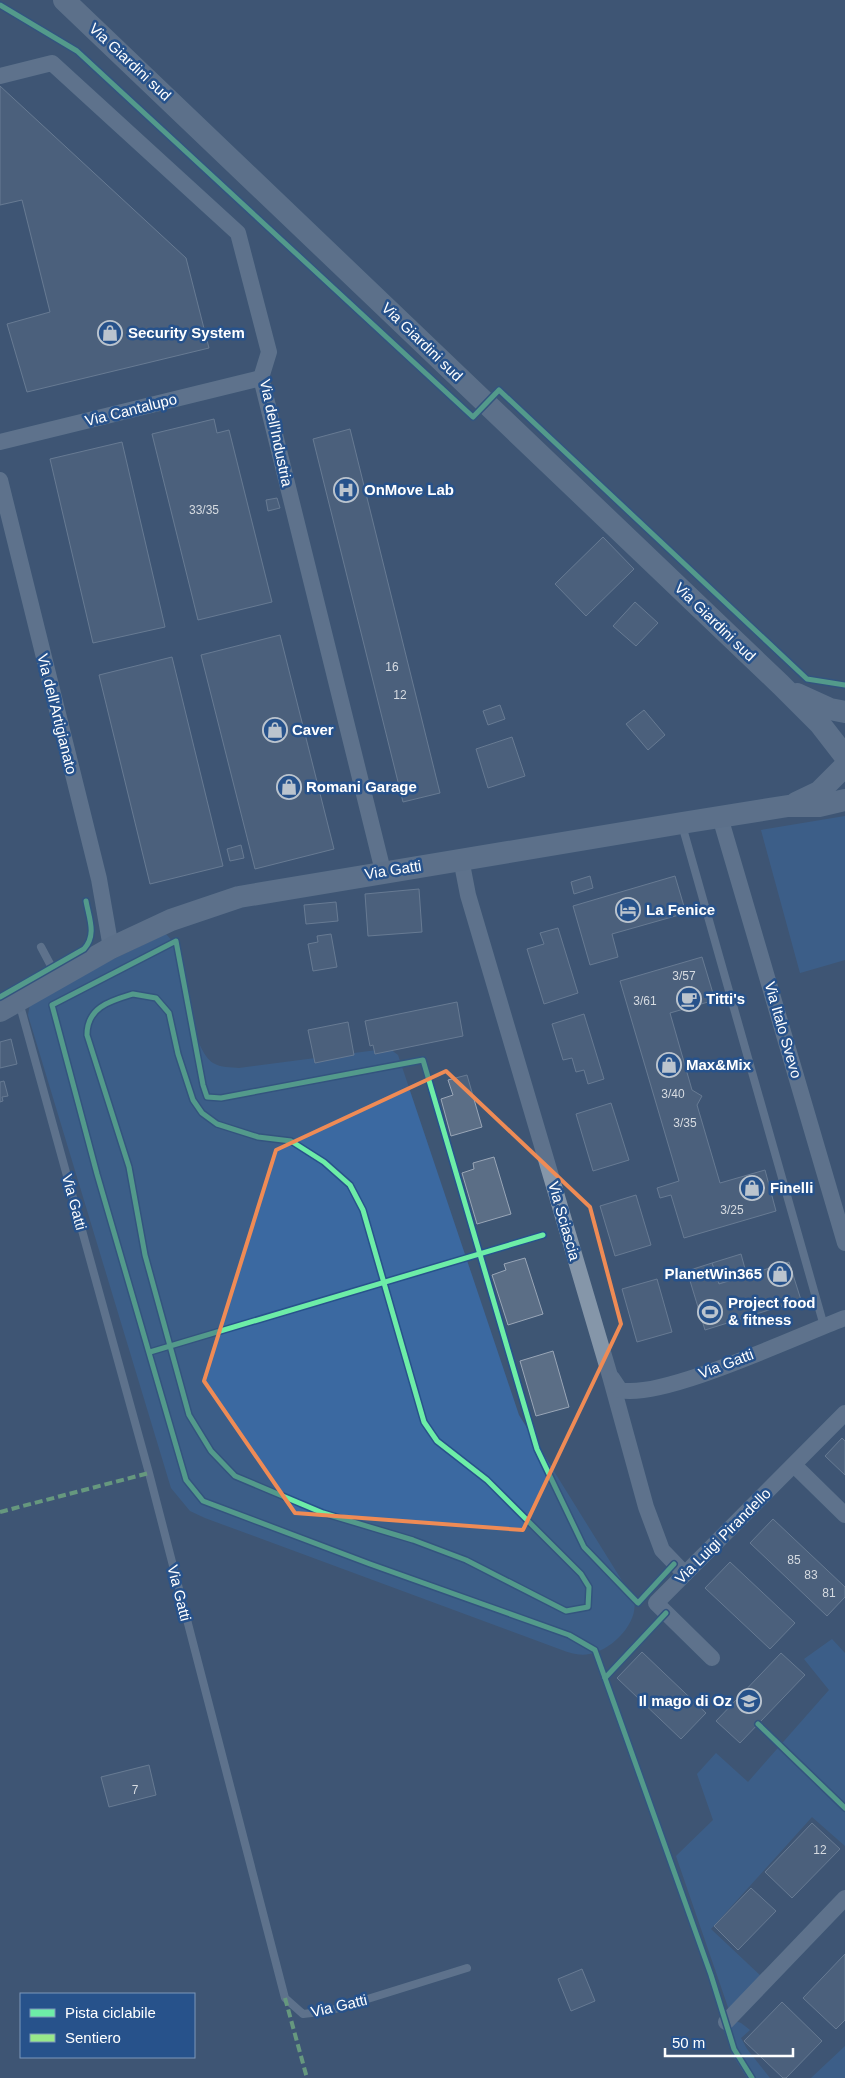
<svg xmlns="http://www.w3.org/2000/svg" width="845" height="2078" viewBox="0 0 845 2078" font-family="Arial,sans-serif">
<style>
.green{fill:#3b69a1}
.building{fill:#5b6e86;stroke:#99a6b7}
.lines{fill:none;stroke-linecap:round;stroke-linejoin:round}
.lane{stroke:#8596a9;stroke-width:8}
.street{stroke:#8596a9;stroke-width:16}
.secondary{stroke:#8191a5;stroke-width:22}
.quiet{stroke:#98e88a;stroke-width:4;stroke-dasharray:8 4;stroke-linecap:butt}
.cycleway-casing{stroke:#27528b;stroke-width:8}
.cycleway{stroke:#6deda7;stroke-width:5}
.marked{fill:none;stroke:#ef8b55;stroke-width:4;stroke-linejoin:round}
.labels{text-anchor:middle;stroke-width:5;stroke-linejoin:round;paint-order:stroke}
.number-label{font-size:12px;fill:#d6dbe1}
.street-label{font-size:15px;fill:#fff;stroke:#27528b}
.poi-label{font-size:15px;font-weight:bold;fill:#fff;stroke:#27528b;text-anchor:start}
</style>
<rect width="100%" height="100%" fill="#3e5674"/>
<!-- green -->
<g class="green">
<polygon points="845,816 845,960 800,973 761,830"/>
<path d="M166 934 174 943C180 969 191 1049 213 1063 221 1068 230 1067 239 1068L385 1049H390L398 1055 519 1415 634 1600C639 1623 611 1651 589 1654 580 1656 570 1653 562 1650L205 1518 190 1511 171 1488 28 1015 30 1004 36 996Z"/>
<polygon points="832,1639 845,1653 845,1846 812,1817 711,1929 763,1978 730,2013 676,1856 713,1820 697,1774 716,1753 748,1782 829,1690 804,1659"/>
<polygon points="732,2020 741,2023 750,2030 741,2038 747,2049 770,2078 747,2078 732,2054 723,2028"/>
<polygon points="845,2046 845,2078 811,2078 844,2047"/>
</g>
<!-- building -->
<g class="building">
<polygon points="0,86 186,258 209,348 27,392 7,324 50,312 22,200 0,205"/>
<polygon points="214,419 217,433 229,430 272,602 198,620 152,434"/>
<polygon points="350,429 440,793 403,802 313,439"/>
<polygon points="122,442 165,627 93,643 50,459"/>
<polygon points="277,498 280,508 268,511 266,500"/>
<polygon points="603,537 634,569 586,616 555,584"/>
<polygon points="635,602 658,623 636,646 613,626"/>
<polygon points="280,635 334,849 255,869 201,655"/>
<polygon points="172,657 223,866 150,884 99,675"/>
<polygon points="500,705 505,719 488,725 483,711"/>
<polygon points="644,710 665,735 648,750 626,724"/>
<polygon points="512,737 525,776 488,788 476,749"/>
<polygon points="241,845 244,858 230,861 227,849"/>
<polygon points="590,876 593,888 574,894 571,882"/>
<polygon points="675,876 686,913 612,934 618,957 590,965 573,906"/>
<polygon points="419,889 422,932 368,936 365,894"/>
<polygon points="336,902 338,921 306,924 304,905"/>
<polygon points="558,928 578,993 544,1004 527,949 544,944 540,933"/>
<polygon points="331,934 337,967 313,971 308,944 318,942 317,936"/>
<polygon points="702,957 715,1000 670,1013 692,1090 702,1096 697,1105 720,1183 765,1170 776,1211 684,1238 671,1195 660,1198 657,1188 679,1181 620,981"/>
<polygon points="457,1002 463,1036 375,1054 373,1045 370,1046 365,1021"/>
<polygon points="584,1014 604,1079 588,1084 584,1070 576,1072 572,1058 563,1060 552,1024"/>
<polygon points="348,1022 354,1055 315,1063 308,1030"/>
<polygon points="11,1039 17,1064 0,1068 0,1042"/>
<polygon points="467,1075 482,1127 451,1136 441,1099 453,1095 448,1080"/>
<polygon points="4,1081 8,1096 2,1097 3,1101 0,1102 0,1082"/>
<polygon points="611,1103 629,1160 593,1171 576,1114"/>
<polygon points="494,1157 511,1214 477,1224 462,1173 474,1169 473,1163"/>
<polygon points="636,1195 651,1245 615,1256 600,1206"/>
<polygon points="741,1254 747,1276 719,1284 712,1263"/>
<polygon points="525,1258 543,1314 508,1325 492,1275 506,1270 504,1264"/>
<polygon points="789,1262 801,1300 705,1330 687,1271 712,1263 719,1284"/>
<polygon points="657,1279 672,1332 637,1342 622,1289"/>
<polygon points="553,1351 569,1407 536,1416 520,1361"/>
<polygon points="842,1438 845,1441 845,1475 825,1456"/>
<polygon points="773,1519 845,1587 845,1597 827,1616 750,1543"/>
<polygon points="730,1562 795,1623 770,1649 705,1588"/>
<polygon points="642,1652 706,1713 681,1739 617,1678"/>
<polygon points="781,1653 805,1675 740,1743 716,1721"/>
<polygon points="149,1765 156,1795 109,1807 101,1777"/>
<polygon points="812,1823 840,1849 792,1898 765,1872"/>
<polygon points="751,1888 776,1911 738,1950 714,1926"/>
<polygon points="845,1954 845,2020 836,2029 803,1998"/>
<polygon points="582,1969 595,2001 571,2011 558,1979"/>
<polygon points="782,2002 822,2041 786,2078 783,2078 744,2041"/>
</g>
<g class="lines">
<!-- lane -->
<g class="lane">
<polyline points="682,825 824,1326"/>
<polyline points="41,947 57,977"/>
<polyline points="19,1002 149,1473 285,1998 303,2014 329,2011 467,1968"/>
</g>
<!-- street -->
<g class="street">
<polyline points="0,76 52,63 238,233 269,352 261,378 383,871"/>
<polyline points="0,442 261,378"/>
<polyline points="0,480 99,879 111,948"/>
<polyline points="720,817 845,1243"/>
<polyline points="461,859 468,895 610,1376 646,1507 662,1550 685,1574"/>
<path d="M612 1378 620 1390C662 1400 799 1335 845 1318"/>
<polyline points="794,1465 845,1515"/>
<polyline points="712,1658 656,1603 845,1413"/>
<polyline points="726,2022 845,1898"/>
</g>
<!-- secondary -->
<g class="secondary">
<polyline points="64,0 781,685 820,724 844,755"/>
<polyline points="797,694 830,709 845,712"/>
<polyline points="796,803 819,792 845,766"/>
<polyline points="0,1011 111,948 171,920 239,897 682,823 788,806 819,806 845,800"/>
</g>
<!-- quiet -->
<g class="quiet">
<polyline points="0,1512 149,1473"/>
<polyline points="285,1998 307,2078"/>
</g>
<defs>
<g id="cycleway">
<polyline points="0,5 77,51 473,417 499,390 807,679 845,685"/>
<path d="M133 994 156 998 169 1013 178 1054 193 1100 202 1113 217 1124 258 1137 291 1141 324 1162 350 1185 363 1210 424 1422 437 1441 487 1480 581 1574 589 1587 588 1607 566 1611 466 1560 413 1540 323 1513 235 1476 211 1451 189 1415 145 1255 129 1167 87 1035C87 1007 110 1001 133 994Z"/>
<path d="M0 997 84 949C97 935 89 918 86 901"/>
<polyline points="150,1352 543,1235"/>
<polyline points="674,1564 638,1603 584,1547 537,1449 423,1060 221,1098 207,1097 203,1085 176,941 52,1005 97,1174 186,1480 203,1501 370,1564 569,1635 595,1650 711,1975 734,2049 752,2078"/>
<polyline points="605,1678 666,1613"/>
<polyline points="758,1724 845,1808"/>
</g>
</defs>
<!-- cycleway casing -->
<use href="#cycleway" class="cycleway-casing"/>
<!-- cycleway -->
<use href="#cycleway" class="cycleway"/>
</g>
<!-- marked area -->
<path d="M0 0H845V2078H0ZM446 1071 590 1207 621 1324 523 1530 295 1513 204 1381 276 1150Z" fill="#3e5674" fill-opacity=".55" fill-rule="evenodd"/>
<path class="marked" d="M446 1071 590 1207 621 1324 523 1530 295 1513 204 1381 276 1150Z"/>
<!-- icons -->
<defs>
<symbol id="shop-ring" viewBox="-11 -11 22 22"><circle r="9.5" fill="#27528b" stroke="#bbc4ce" stroke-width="1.5"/><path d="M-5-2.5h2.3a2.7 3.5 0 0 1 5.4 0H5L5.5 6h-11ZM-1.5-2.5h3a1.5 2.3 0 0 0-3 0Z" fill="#bbc4ce"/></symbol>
<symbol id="hospital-ring" viewBox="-11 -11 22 22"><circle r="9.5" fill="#27528b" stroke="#bbc4ce" stroke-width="1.5"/><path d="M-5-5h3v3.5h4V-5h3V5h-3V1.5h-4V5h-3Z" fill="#bbc4ce"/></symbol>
<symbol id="hotel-ring" viewBox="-11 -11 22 22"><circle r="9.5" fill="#27528b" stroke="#bbc4ce" stroke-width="1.5"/><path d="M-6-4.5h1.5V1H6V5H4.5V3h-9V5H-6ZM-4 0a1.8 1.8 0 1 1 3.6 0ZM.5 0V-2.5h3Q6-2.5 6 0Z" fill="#bbc4ce"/></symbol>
<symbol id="cafe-ring" viewBox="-11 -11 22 22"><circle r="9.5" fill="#27528b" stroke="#bbc4ce" stroke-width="1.5"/><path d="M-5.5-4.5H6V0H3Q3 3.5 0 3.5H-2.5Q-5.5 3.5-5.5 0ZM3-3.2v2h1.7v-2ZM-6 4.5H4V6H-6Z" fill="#bbc4ce"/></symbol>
<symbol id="stadium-ring" viewBox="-11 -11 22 22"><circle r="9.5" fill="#27528b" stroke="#bbc4ce" stroke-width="1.5"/><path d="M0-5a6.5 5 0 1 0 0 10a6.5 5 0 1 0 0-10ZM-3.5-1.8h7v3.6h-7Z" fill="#bbc4ce"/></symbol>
<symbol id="school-ring" viewBox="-11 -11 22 22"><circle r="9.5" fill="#27528b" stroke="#bbc4ce" stroke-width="1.5"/><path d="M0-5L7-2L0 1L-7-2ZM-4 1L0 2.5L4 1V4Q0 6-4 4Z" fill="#bbc4ce"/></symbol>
</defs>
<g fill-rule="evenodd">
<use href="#shop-ring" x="96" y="319" width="28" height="28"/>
<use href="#hospital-ring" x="332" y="476" width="28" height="28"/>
<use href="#shop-ring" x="261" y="716" width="28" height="28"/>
<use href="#shop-ring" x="275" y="773" width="28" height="28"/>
<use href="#hotel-ring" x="614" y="896" width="28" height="28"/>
<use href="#cafe-ring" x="675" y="985" width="28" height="28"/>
<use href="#shop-ring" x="655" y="1051" width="28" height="28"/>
<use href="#shop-ring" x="738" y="1174" width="28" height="28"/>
<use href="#shop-ring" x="766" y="1260" width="28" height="28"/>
<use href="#stadium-ring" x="696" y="1298" width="28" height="28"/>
<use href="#school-ring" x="735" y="1687" width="28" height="28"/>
</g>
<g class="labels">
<!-- number labels -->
<g class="number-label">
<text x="204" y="514">33/35</text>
<text x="392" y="671">16</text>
<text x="400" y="699">12</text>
<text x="684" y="980">3/57</text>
<text x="645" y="1005">3/61</text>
<text x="673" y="1098">3/40</text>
<text x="685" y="1127">3/35</text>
<text x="732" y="1214">3/25</text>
<text x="794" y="1564">85</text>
<text x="811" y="1579">83</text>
<text x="829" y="1597">81</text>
<text x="135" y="1794">7</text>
<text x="820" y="1854">12</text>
</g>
<!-- street labels -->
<g class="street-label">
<text transform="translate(130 62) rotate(43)" y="5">Via Giardini sud</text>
<text transform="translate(422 342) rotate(44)" y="5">Via Giardini sud</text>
<text transform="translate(131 410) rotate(-14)" y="5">Via Cantalupo</text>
<text transform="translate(276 433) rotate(78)" y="5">Via dell'Industria</text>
<text transform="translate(715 622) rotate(44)" y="5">Via Giardini sud</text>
<text transform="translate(57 714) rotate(76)" y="5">Via dell'Artigianato</text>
<text transform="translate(393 870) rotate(-9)" y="5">Via Gatti</text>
<text transform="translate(783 1030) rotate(74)" y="5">Via Italo Svevo</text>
<text transform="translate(74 1202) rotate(75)" y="5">Via Gatti</text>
<text transform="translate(564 1221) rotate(74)" y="5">Via Sciascia</text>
<text transform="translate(726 1364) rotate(-21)" y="5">Via Gatti</text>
<text transform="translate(723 1536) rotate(-45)" y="5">Via Luigi Pirandello</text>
<text transform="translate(179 1593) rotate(76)" y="5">Via Gatti</text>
<text transform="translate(339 2006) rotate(-13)" y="5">Via Gatti</text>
</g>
<!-- poi labels -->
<g class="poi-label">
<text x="128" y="338">Security System</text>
<text x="364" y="495">OnMove Lab</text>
<text x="292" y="735">Caver</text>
<text x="306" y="792">Romani Garage</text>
<text x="646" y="915">La Fenice</text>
<text x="706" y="1004">Titti's</text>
<text x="686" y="1070">Max&amp;Mix</text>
<text x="770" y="1193">Finelli</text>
<text x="762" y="1279" text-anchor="end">PlanetWin365</text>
<text x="728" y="1308">Project food<tspan x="728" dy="17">&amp; fitness</tspan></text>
<text x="732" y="1706" text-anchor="end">Il mago di Oz</text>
</g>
</g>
<!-- legend -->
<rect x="20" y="1993" width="175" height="65" fill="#27528b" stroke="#7d97b9"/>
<rect x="30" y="2009" width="25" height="8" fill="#6deda7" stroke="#7d97b9"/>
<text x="65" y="2018" font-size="15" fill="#ffffff">Pista ciclabile</text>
<rect x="30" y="2034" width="25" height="8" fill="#98e88a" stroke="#7d97b9"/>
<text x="65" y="2043" font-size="15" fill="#ffffff">Sentiero</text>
<!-- scale -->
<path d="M665 2048v8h128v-8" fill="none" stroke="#ffffff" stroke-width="2.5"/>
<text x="672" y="2048" font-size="15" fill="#ffffff" stroke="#27528b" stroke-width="4" paint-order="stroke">50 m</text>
</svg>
